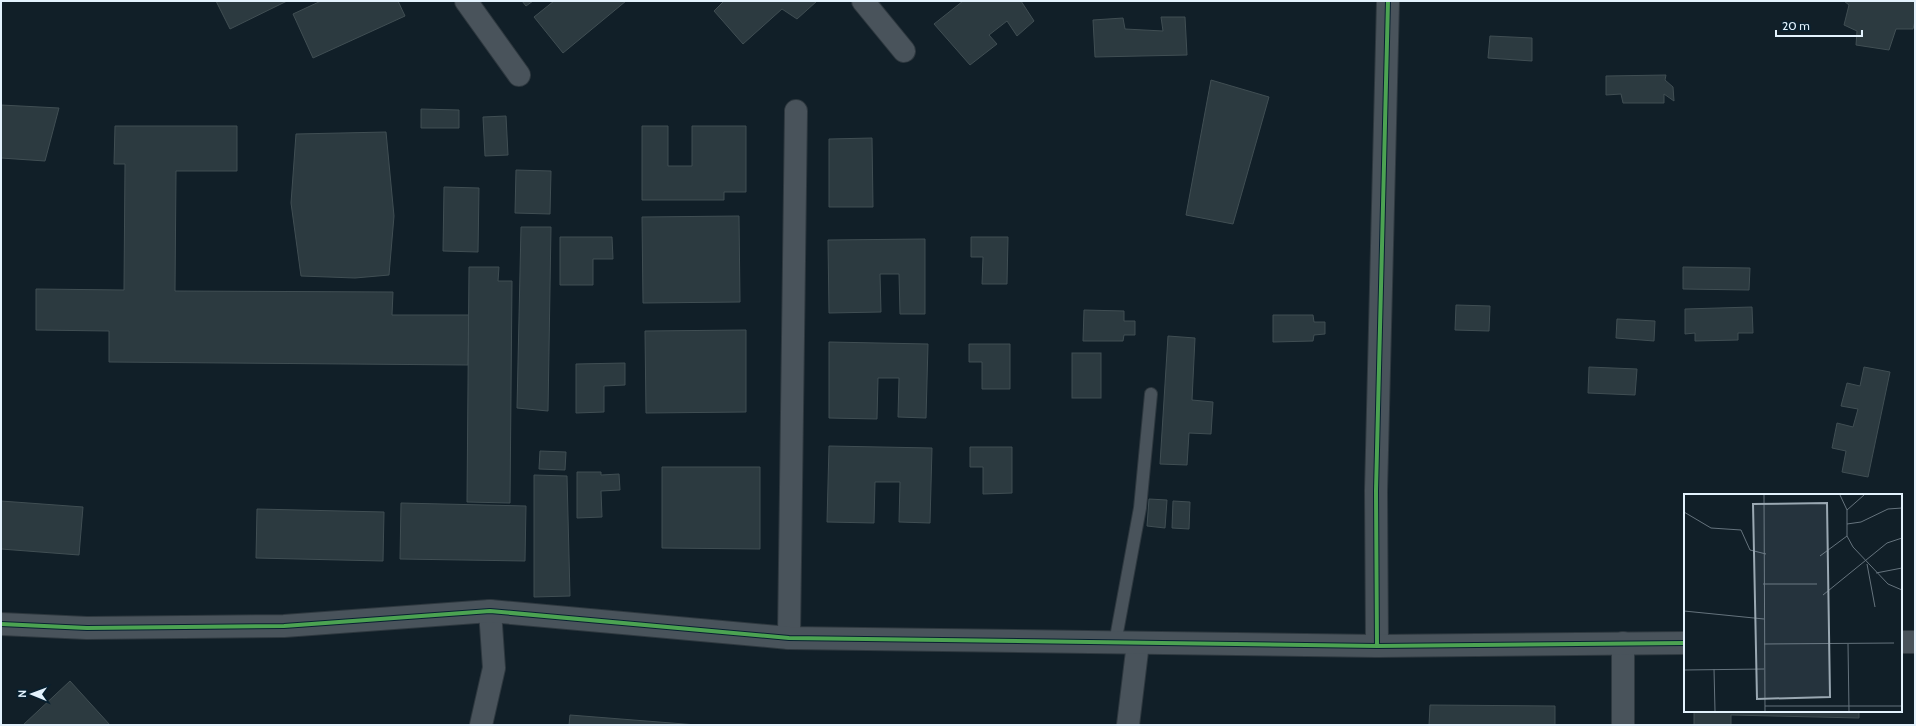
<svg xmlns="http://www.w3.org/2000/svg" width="1916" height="726" viewBox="0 0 1916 726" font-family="Cabin,sans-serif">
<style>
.building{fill:#2c3a40;stroke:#404e53}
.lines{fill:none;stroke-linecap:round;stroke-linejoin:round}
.service-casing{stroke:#2e383f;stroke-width:14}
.minor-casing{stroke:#2e383f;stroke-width:24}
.tertiary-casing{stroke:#2e383f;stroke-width:24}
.service{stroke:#49535b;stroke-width:12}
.minor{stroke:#49535b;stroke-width:22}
.tertiary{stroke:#49535b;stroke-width:22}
.cycleway-casing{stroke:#082131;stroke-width:6}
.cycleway{stroke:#4ca352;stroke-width:4}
.inset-road{fill:none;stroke:#65737d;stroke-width:1}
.view{fill:#9aa8b2;fill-opacity:0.15;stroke:#9aa8b2;stroke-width:2}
.inset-edge{fill:none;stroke:#e3f2fd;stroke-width:2}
</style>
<rect width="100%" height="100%" fill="#111f28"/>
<!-- building -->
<g class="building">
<polygon points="216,1 287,1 230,29"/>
<polygon points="321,1 398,1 405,16 313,58 293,14"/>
<polygon points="522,1 533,1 526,6"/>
<polygon points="554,1 626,1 563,53 534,17"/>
<polygon points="724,1 817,1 797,19 782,9 743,44 714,11"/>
<polygon points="963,1 1021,1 1034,21 1017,36 1007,21 989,35 997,44 970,65 934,24"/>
<polygon points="1844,1 1915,1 1915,21 1913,29 1896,29 1889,50 1856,45 1857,31 1844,25 1849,5"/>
<polygon points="1161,17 1185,17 1187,55 1095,57 1093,20 1123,18 1125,29 1163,31"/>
<polygon points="1490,36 1532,38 1532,61 1488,58"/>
<polygon points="1666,75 1665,80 1673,87 1674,101 1664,94 1664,103 1623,103 1621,94 1606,95 1606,76"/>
<polygon points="1211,80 1269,97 1233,224 1186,215"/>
<polygon points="1,105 59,108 45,161 1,158"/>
<polygon points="421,109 459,110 459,128 421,128"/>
<polygon points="506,116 508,155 485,156 483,117"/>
<polygon points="115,126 237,126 237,171 176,171 175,291 393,292 392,315 469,315 468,365 109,362 109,331 36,330 36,289 124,290 125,164 114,164"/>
<polygon points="642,126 668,126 668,166 692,166 692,126 746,126 746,192 724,192 724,200 642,200"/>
<polygon points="386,132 394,216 389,275 355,278 301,276 291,203 296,134"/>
<polygon points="872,138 873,207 829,207 829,139"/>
<polygon points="516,170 551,171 550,214 515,213"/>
<polygon points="444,187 479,188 478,252 443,251"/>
<polygon points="739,216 740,302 643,303 642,217"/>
<polygon points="521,227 551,227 548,411 517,408"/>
<polygon points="560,237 612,237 613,259 593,259 593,285 560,285"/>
<polygon points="971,237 1008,237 1007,284 982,284 983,257 971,257"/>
<polygon points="925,239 925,314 900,314 899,274 880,274 881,312 829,313 828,240"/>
<polygon points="469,267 499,267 498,281 512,281 510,503 467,502"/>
<polygon points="1683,267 1750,268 1749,290 1683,289"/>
<polygon points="1456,305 1490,306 1489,331 1455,330"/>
<polygon points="1752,307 1753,333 1738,333 1738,340 1695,341 1695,333 1685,334 1685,309"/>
<polygon points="1084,310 1124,311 1124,321 1135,321 1135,335 1124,335 1123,341 1083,341"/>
<polygon points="1273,315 1313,315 1314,322 1325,322 1325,334 1314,335 1313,341 1273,342"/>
<polygon points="1617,319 1655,321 1654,341 1616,338"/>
<polygon points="746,330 746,412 646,413 645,331"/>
<polygon points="1168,336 1195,338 1192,400 1213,402 1211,434 1189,433 1187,465 1160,464"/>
<polygon points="829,342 928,344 926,418 898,417 899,378 878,378 877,419 829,418"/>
<polygon points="969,344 1010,344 1010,389 982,389 982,362 969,362"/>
<rect x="1072" y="353" width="29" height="45"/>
<polygon points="625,363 625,385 604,386 604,412 576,413 576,364"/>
<polygon points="1589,367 1637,369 1635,395 1588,393"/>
<polygon points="1864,367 1890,372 1868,477 1842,472 1846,451 1832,448 1837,423 1853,427 1858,409 1841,406 1847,383 1860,386"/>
<polygon points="829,446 932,448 930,523 899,522 900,482 875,482 874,523 827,522"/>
<polygon points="970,447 1012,447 1012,493 983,494 983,467 970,467"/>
<polygon points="540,451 566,452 565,470 539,469"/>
<polygon points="662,467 760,467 760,549 662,548"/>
<polygon points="577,472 601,472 601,475 619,474 620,490 601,491 602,517 577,518"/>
<polygon points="534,475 567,476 570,596 534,597"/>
<polygon points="1149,499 1167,500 1165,528 1147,526"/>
<polygon points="1,501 83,507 79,555 1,549"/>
<polygon points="1173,501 1190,502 1189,529 1172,528"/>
<polygon points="401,503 526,506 525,561 400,559"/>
<polygon points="257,509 384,512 383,561 256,558"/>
<polygon points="70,681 110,725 23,725"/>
<polygon points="1430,705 1555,706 1555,725 1429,725"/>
<polygon points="1694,711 1859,711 1859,718 1731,715 1731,725 1694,725"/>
<polygon points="570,715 697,725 569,725"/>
</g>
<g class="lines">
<defs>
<polyline id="service" points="1115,643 1140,508 1151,394"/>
<g id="minor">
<polyline points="466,1 519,75"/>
<polyline points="863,1 904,51"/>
<polyline points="789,638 796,111"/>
<polyline points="1377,646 1376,491 1388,1"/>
<polyline points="481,725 494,668 490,611"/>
<polyline points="1128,725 1138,643"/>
<polyline points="1623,725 1623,643"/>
</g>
<g id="tertiary">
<polyline points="1,624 87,628 284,626 490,611 789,638 1377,646 1685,643"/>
<polyline points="1901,642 1915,642"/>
</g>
</defs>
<!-- service casing -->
<use href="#service" class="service-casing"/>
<!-- minor casing -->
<use href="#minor" class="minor-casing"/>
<!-- tertiary casing -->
<use href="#tertiary" class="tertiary-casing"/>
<!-- service -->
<use href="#service" class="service"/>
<!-- minor -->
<use href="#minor" class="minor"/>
<!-- tertiary -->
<use href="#tertiary" class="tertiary"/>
<defs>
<g id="cycleway">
<polyline points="1,624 87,628 284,626 490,611 789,638 1377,646 1685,643"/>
<polyline points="1377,646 1376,491 1388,1"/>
</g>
</defs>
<!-- cycleway casing -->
<use href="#cycleway" class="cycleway-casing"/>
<!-- cycleway -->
<use href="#cycleway" class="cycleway"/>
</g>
<!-- overview -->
<g transform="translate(1684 494)">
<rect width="218" height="218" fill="#111f28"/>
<path class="inset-road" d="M80 1 81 217M156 1 163 16V42L169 53 204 90 218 96M163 16 180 1M0 18 27 34 57 36 66 56 82 60M163 30 177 28 204 15 218 14M136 62 163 42M183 70 191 113M192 79 218 74M79 90H133M139 101 203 49 218 44M0 117 80 125M80 150 210 149M164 150 165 217M30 175 31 217M0 176 80 175M81 212H218"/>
<path class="view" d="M143 9 146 203 73 205 69 10Z"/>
<rect width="218" height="218" class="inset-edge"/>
</g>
<!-- border -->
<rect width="1916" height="726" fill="none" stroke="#e3f2fd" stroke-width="4"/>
<!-- north arrow -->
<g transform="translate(32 694) rotate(271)" stroke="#082131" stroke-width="3" paint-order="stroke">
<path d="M0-3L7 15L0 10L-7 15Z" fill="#e3f2fd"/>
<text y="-6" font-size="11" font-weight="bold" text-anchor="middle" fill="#e3f2fd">N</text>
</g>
<!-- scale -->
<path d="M1776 30v6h86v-6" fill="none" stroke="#e3f2fd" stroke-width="2"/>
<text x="1782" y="30" font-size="12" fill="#e3f2fd" stroke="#082131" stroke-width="3" paint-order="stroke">20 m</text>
</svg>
